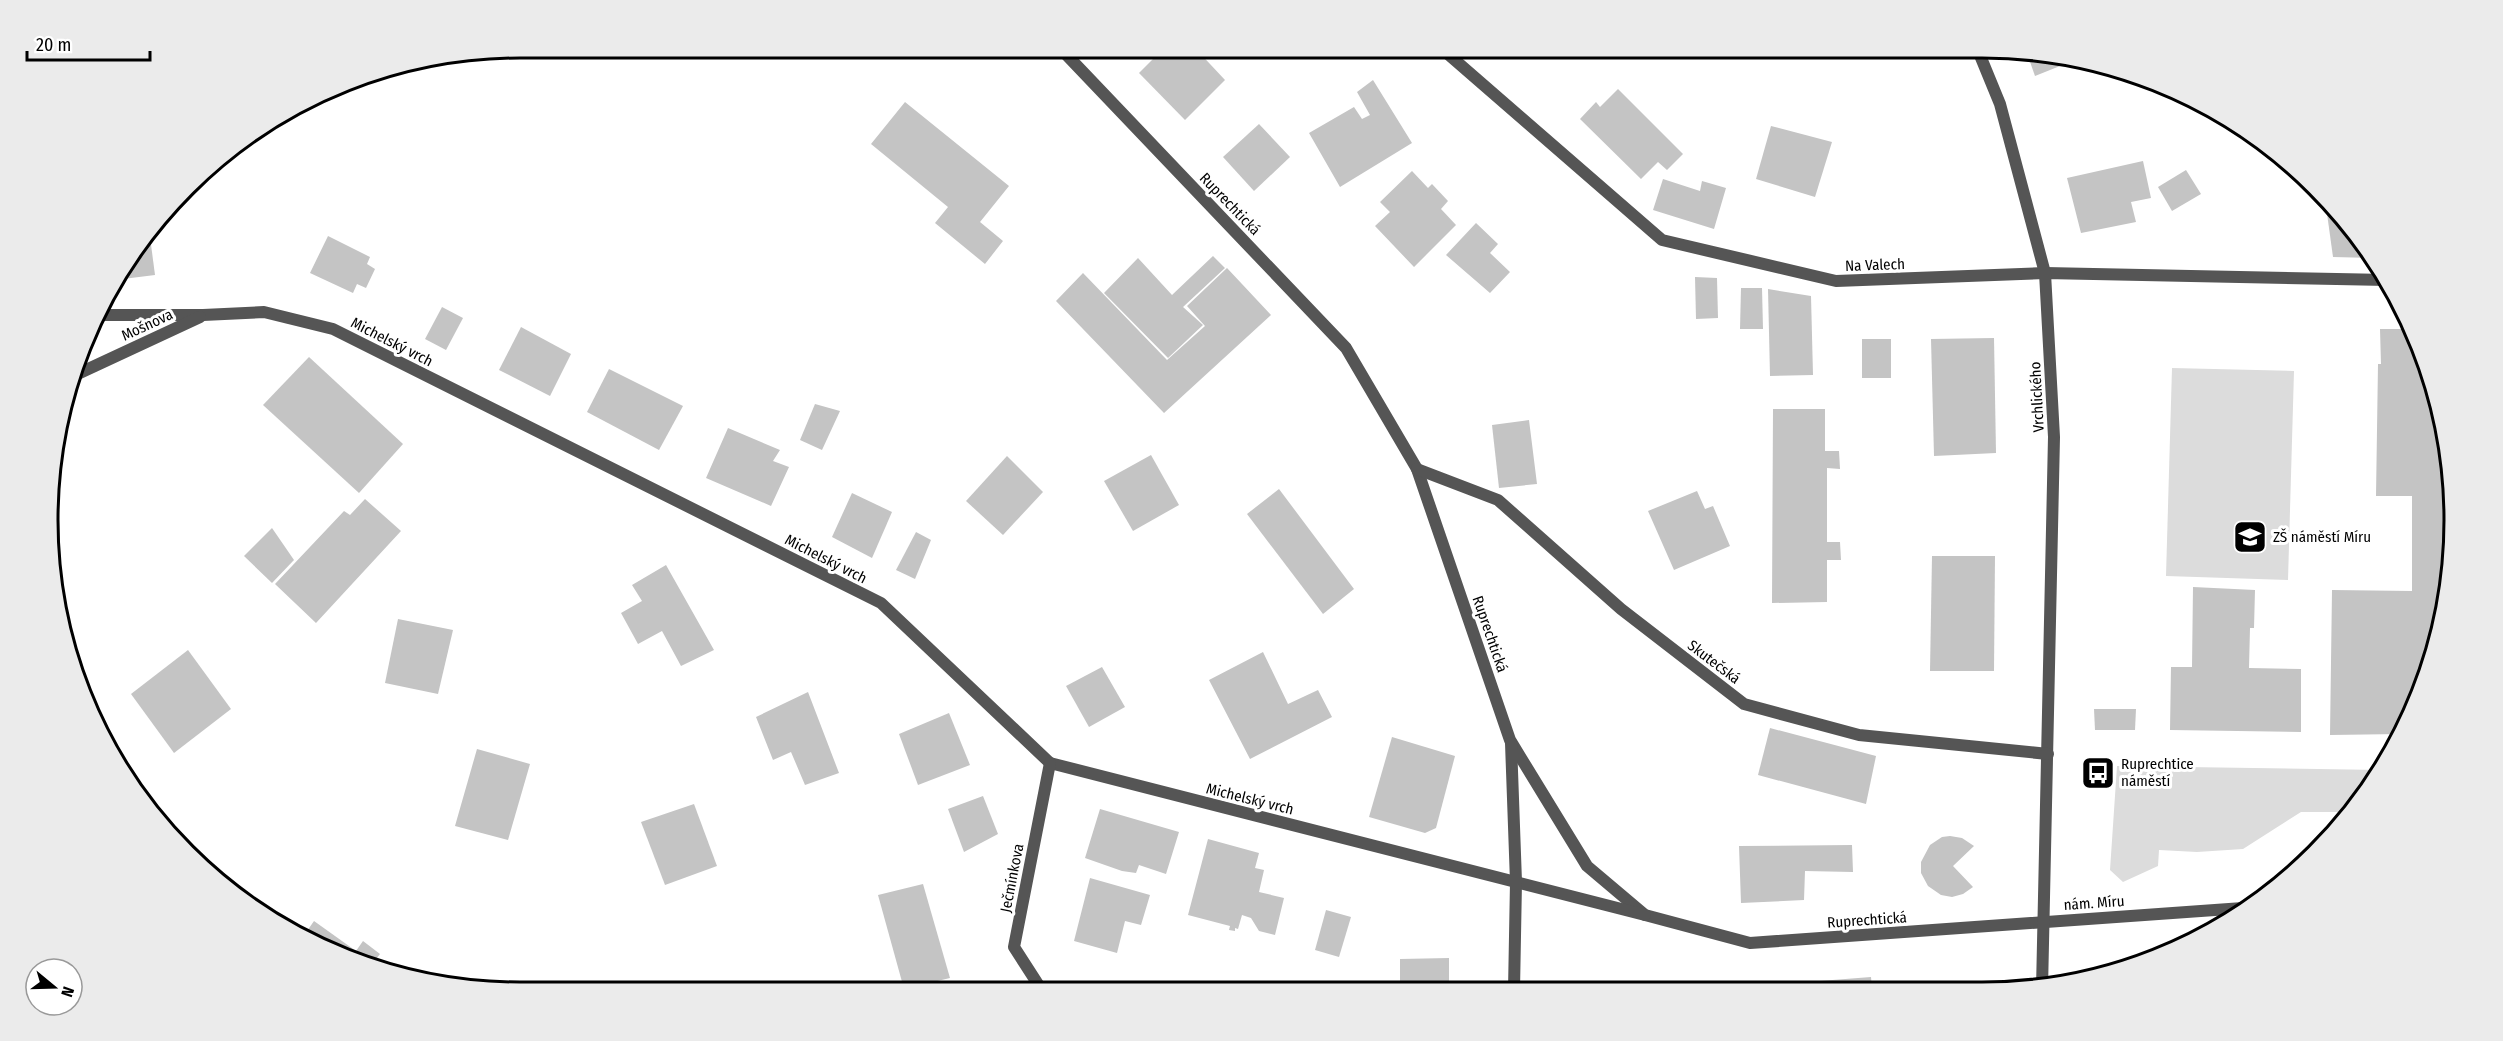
<svg xmlns="http://www.w3.org/2000/svg" width="2503" height="1041" viewBox="0 0 2503 1041" font-family="'Fira Sans Condensed',sans-serif">
<style>
.green{fill:#dcdcdc}
.building{fill:#c4c4c4}
.lines{fill:none;stroke-linecap:round;stroke-linejoin:round}
.street{stroke:#555;stroke-width:12}
.labels{text-anchor:middle;stroke-width:6;stroke-linejoin:round;paint-order:stroke}
.street-label{font-size:15px;fill:#000;stroke:#fff}
.poi-label{font-size:15px;fill:#000;stroke:#fff;text-anchor:start}
.rim{fill:none;stroke:#000;stroke-width:3}
</style>
<rect width="100%" height="100%" fill="#fff"/>
<!-- green -->
<g class="green">
<polygon points="2172,368 2294,371 2288,580 2166,576"/>
<polygon points="2117,766 2382,770 2376,783 2350,812 2301,812 2243,849 2197,852 2159,850 2158,866 2123,882 2110,870"/>
</g>
<!-- building -->
<g class="building">
<polygon points="1164,48 1195,48 1225,80 1185,120 1139,73"/>
<polygon points="1812,48 1832,48 1820,58"/>
<polygon points="2028,56 2032,56 2070,62 2035,76"/>
<polygon points="1373,80 1412,143 1340,187 1309,133 1354,107 1362,119 1370,115 1357,92"/>
<polygon points="1618,89 1683,154 1667,170 1658,162 1641,179 1580,119 1596,102 1600,107"/>
<polygon points="905,102 1009,186 980,222 1003,241 985,264 935,223 948,207 871,144"/>
<polygon points="1259,124 1290,157 1254,191 1223,157"/>
<polygon points="1771,126 1832,142 1815,197 1756,179"/>
<polygon points="2143,161 2151,198 2131,202 2136,222 2081,233 2067,178"/>
<polygon points="2186,170 2201,194 2172,211 2158,187"/>
<polygon points="1412,171 1428,188 1432,184 1448,201 1441,209 1456,225 1414,267 1375,226 1390,212 1380,202"/>
<polygon points="1663,179 1700,191 1702,181 1726,188 1714,229 1653,210"/>
<polygon points="2325,199 2357,233 2373,258 2333,257"/>
<polygon points="1476,223 1498,244 1490,253 1510,272 1490,293 1446,255"/>
<polygon points="328,236 370,257 367,264 375,269 366,288 357,284 353,293 310,273"/>
<polygon points="150,237 155,275 115,280 129,262"/>
<polygon points="1213,256 1225,268 1183,307 1203,325 1168,358 1104,293 1138,258 1172,295"/>
<polygon points="1227,268 1271,315 1164,413 1056,301 1083,273 1167,360 1205,326 1187,306"/>
<polygon points="1695,277 1717,278 1718,318 1696,319"/>
<polygon points="1741,288 1762,288 1763,329 1740,329"/>
<polygon points="1768,289 1811,296 1813,375 1770,376"/>
<polygon points="442,307 463,318 446,350 425,339"/>
<polygon points="521,327 571,354 550,396 499,370"/>
<polygon points="2380,329 2413,329 2439,398 2454,489 2451,582 2430,672 2400,734 2330,735 2332,590 2412,591 2412,496 2376,496 2378,364 2381,364"/>
<polygon points="1994,338 1996,453 1934,456 1931,339"/>
<rect x="1862" y="339" width="29" height="39"/>
<polygon points="309,357 403,444 359,493 263,405"/>
<polygon points="609,369 683,406 659,450 587,412"/>
<polygon points="815,404 840,411 822,450 800,440"/>
<polygon points="1773,409 1825,409 1825,451 1839,451 1840,469 1827,468 1827,542 1840,542 1841,560 1827,560 1827,602 1772,603"/>
<polygon points="1529,420 1537,484 1499,488 1492,425"/>
<polygon points="728,428 780,450 773,461 789,467 771,506 706,478"/>
<polygon points="1151,455 1179,505 1133,531 1104,481"/>
<polygon points="1007,456 1043,492 1003,535 966,501"/>
<polygon points="1279,489 1354,589 1323,614 1247,514"/>
<polygon points="1697,491 1705,509 1713,506 1730,546 1674,570 1648,511"/>
<polygon points="852,493 892,512 872,558 832,537"/>
<polygon points="365,499 401,531 316,623 275,584 344,511 350,515"/>
<polygon points="272,528 294,560 272,583 244,556"/>
<polygon points="916,532 931,540 915,579 896,570"/>
<polygon points="1932,556 1995,556 1994,671 1930,671"/>
<polygon points="666,565 714,650 681,666 662,631 638,644 621,613 642,601 632,585"/>
<polygon points="2193,587 2255,590 2254,628 2250,628 2249,668 2301,669 2301,732 2170,730 2171,667 2192,667"/>
<polygon points="398,619 453,630 438,694 385,683"/>
<polygon points="188,650 231,709 174,753 131,694"/>
<polygon points="1263,652 1288,704 1318,690 1332,717 1250,759 1209,680"/>
<polygon points="1102,667 1125,707 1089,727 1066,686"/>
<polygon points="808,692 839,773 805,785 791,752 773,760 756,717"/>
<polygon points="2094,709 2136,709 2135,730 2095,730"/>
<polygon points="949,713 970,765 918,785 899,734"/>
<polygon points="1770,728 1876,756 1866,804 1758,775"/>
<polygon points="1392,737 1455,756 1436,828 1425,833 1369,817"/>
<polygon points="477,749 530,764 508,840 455,826"/>
<polygon points="983,796 998,834 964,852 948,809"/>
<polygon points="694,804 717,866 665,885 641,822"/>
<polygon points="1100,809 1179,832 1166,874 1139,865 1136,873 1122,871 1085,858"/>
<polygon points="1950,836 1962,838 1974,846 1953,866 1973,887 1963,894 1952,897 1941,895 1928,886 1921,873 1921,862 1930,845 1942,837"/>
<polygon points="1208,839 1259,853 1255,868 1264,870 1259,892 1284,898 1275,935 1259,931 1251,918 1242,915 1238,929 1235,928 1235,931 1229,930 1230,926 1188,915"/>
<polygon points="1852,845 1853,872 1805,871 1804,900 1741,903 1739,846"/>
<polygon points="1090,878 1150,895 1141,925 1125,921 1117,953 1074,941"/>
<polygon points="923,884 950,978 904,989 878,895"/>
<polygon points="1326,910 1351,917 1339,957 1315,950"/>
<polygon points="314,921 356,951 363,941 380,954 369,968 305,934"/>
<polygon points="1449,958 1449,991 1400,991 1400,959"/>
<polygon points="1871,977 1872,989 1781,990 1781,984"/>
</g>
<g class="lines">
<!-- street -->
<g class="street">
<polyline points="1060,48 1346,348 1417,469 1510,740 1587,866 1645,915 1750,943 2243,908"/>
<polyline points="1441,48 1662,240 1836,281 2045,273 2387,280"/>
<polyline points="1977,48 2000,104 2045,273 2054,437 2042,989"/>
<polyline points="97,315 203,315 264,312 333,329 881,603 1050,763 1645,915"/>
<polyline points="71,377 200,317"/>
<polyline points="1417,469 1498,500 1621,609 1744,704 1859,735 2048,754"/>
<polyline points="1511,743 1516,882 1514,990"/>
<polyline points="1043,992 1014,947 1050,763"/>
</g>
</g>
<!-- icons -->
<defs>
<symbol id="school-square" viewBox="-11 -11 22 22"><rect x="-9" y="-9" width="18" height="18" rx="4" fill="#000" stroke="#fff"/><path d="M0-5L7-2L0 1L-7-2ZM-4 1L0 2.5L4 1V4Q0 6-4 4Z" fill="#fff"/></symbol>
<symbol id="bus-square" viewBox="-11 -11 22 22"><rect x="-9" y="-9" width="18" height="18" rx="4" fill="#000" stroke="#fff"/><path d="M-5-6H5V4H4V6H2V4H-2V6H-4V4H-5ZM-3.5-4V0h7V-4ZM-3.5 1.2v1.5H-2V1.2ZM2 1.2v1.5H3.5V1.2Z" fill="#fff"/></symbol>
</defs>
<g fill-rule="evenodd">
<use href="#school-square" x="2231" y="518" width="38" height="38"/>
<use href="#bus-square" x="2079" y="754" width="38" height="38"/>
</g>
<g class="labels">
<!-- street labels -->
<g class="street-label">
<text transform="translate(1230 204) rotate(46)" y="5">Ruprechtická</text>
<text transform="translate(1875 265) rotate(-2)" y="5">Na Valech</text>
<text transform="translate(147 325) rotate(-25)" y="5">Mošnova</text>
<text transform="translate(392 342) rotate(27)" y="5">Michelský vrch</text>
<text transform="translate(2037 397) rotate(-93)" y="5">Vrchlického</text>
<text transform="translate(826 559) rotate(27)" y="5">Michelský vrch</text>
<text transform="translate(1490 634) rotate(71)" y="5">Ruprechtická</text>
<text transform="translate(1714 662) rotate(37)" y="5">Skutečská</text>
<text transform="translate(1250 799) rotate(14)" y="5">Michelský vrch</text>
<text transform="translate(1012 878) rotate(-79)" y="5">Ječmínkova</text>
<text transform="translate(2094 903) rotate(-4)" y="5">nám. Míru</text>
<text transform="translate(1867 920) rotate(-4)" y="5">Ruprechtická</text>
</g>
<!-- poi labels -->
<g class="poi-label">
<text x="2273" y="542">ZŠ náměstí Míru</text>
<text x="2121" y="769">Ruprechtice<tspan x="2121" dy="17">náměstí</tspan></text>
</g>
</g>
<!-- crop -->
<path d="M0 0H2503V1041H0ZM520 58H1982A462 462 0 0 1 2444 520V520A462 462 0 0 1 1982 982H520A462 462 0 0 1 58 520V520A462 462 0 0 1 520 58Z" fill="#ebebeb" fill-rule="evenodd"/>
<path class="rim" d="M520 58H1982A462 462 0 0 1 2444 520V520A462 462 0 0 1 1982 982H520A462 462 0 0 1 58 520V520A462 462 0 0 1 520 58Z"/>
<!-- north arrow -->
<g transform="translate(54 987) rotate(109)"><circle r="28" fill="#ffffff" stroke="#999999" stroke-width="1.5"/>
<path d="M0-4.5L10 22L0 15L-10 22Z" fill="#000000"/>
<text y="-9" font-size="16" font-weight="bold" text-anchor="middle" fill="#000000">N</text>
</g>
<!-- scale -->
<path d="M27 51v9h123v-9" fill="none" stroke="#000000" stroke-width="3"/>
<text x="36" y="51" font-size="18" fill="#000000" stroke="#ffffff" stroke-width="4.5" paint-order="stroke">20 m</text>
</svg>
